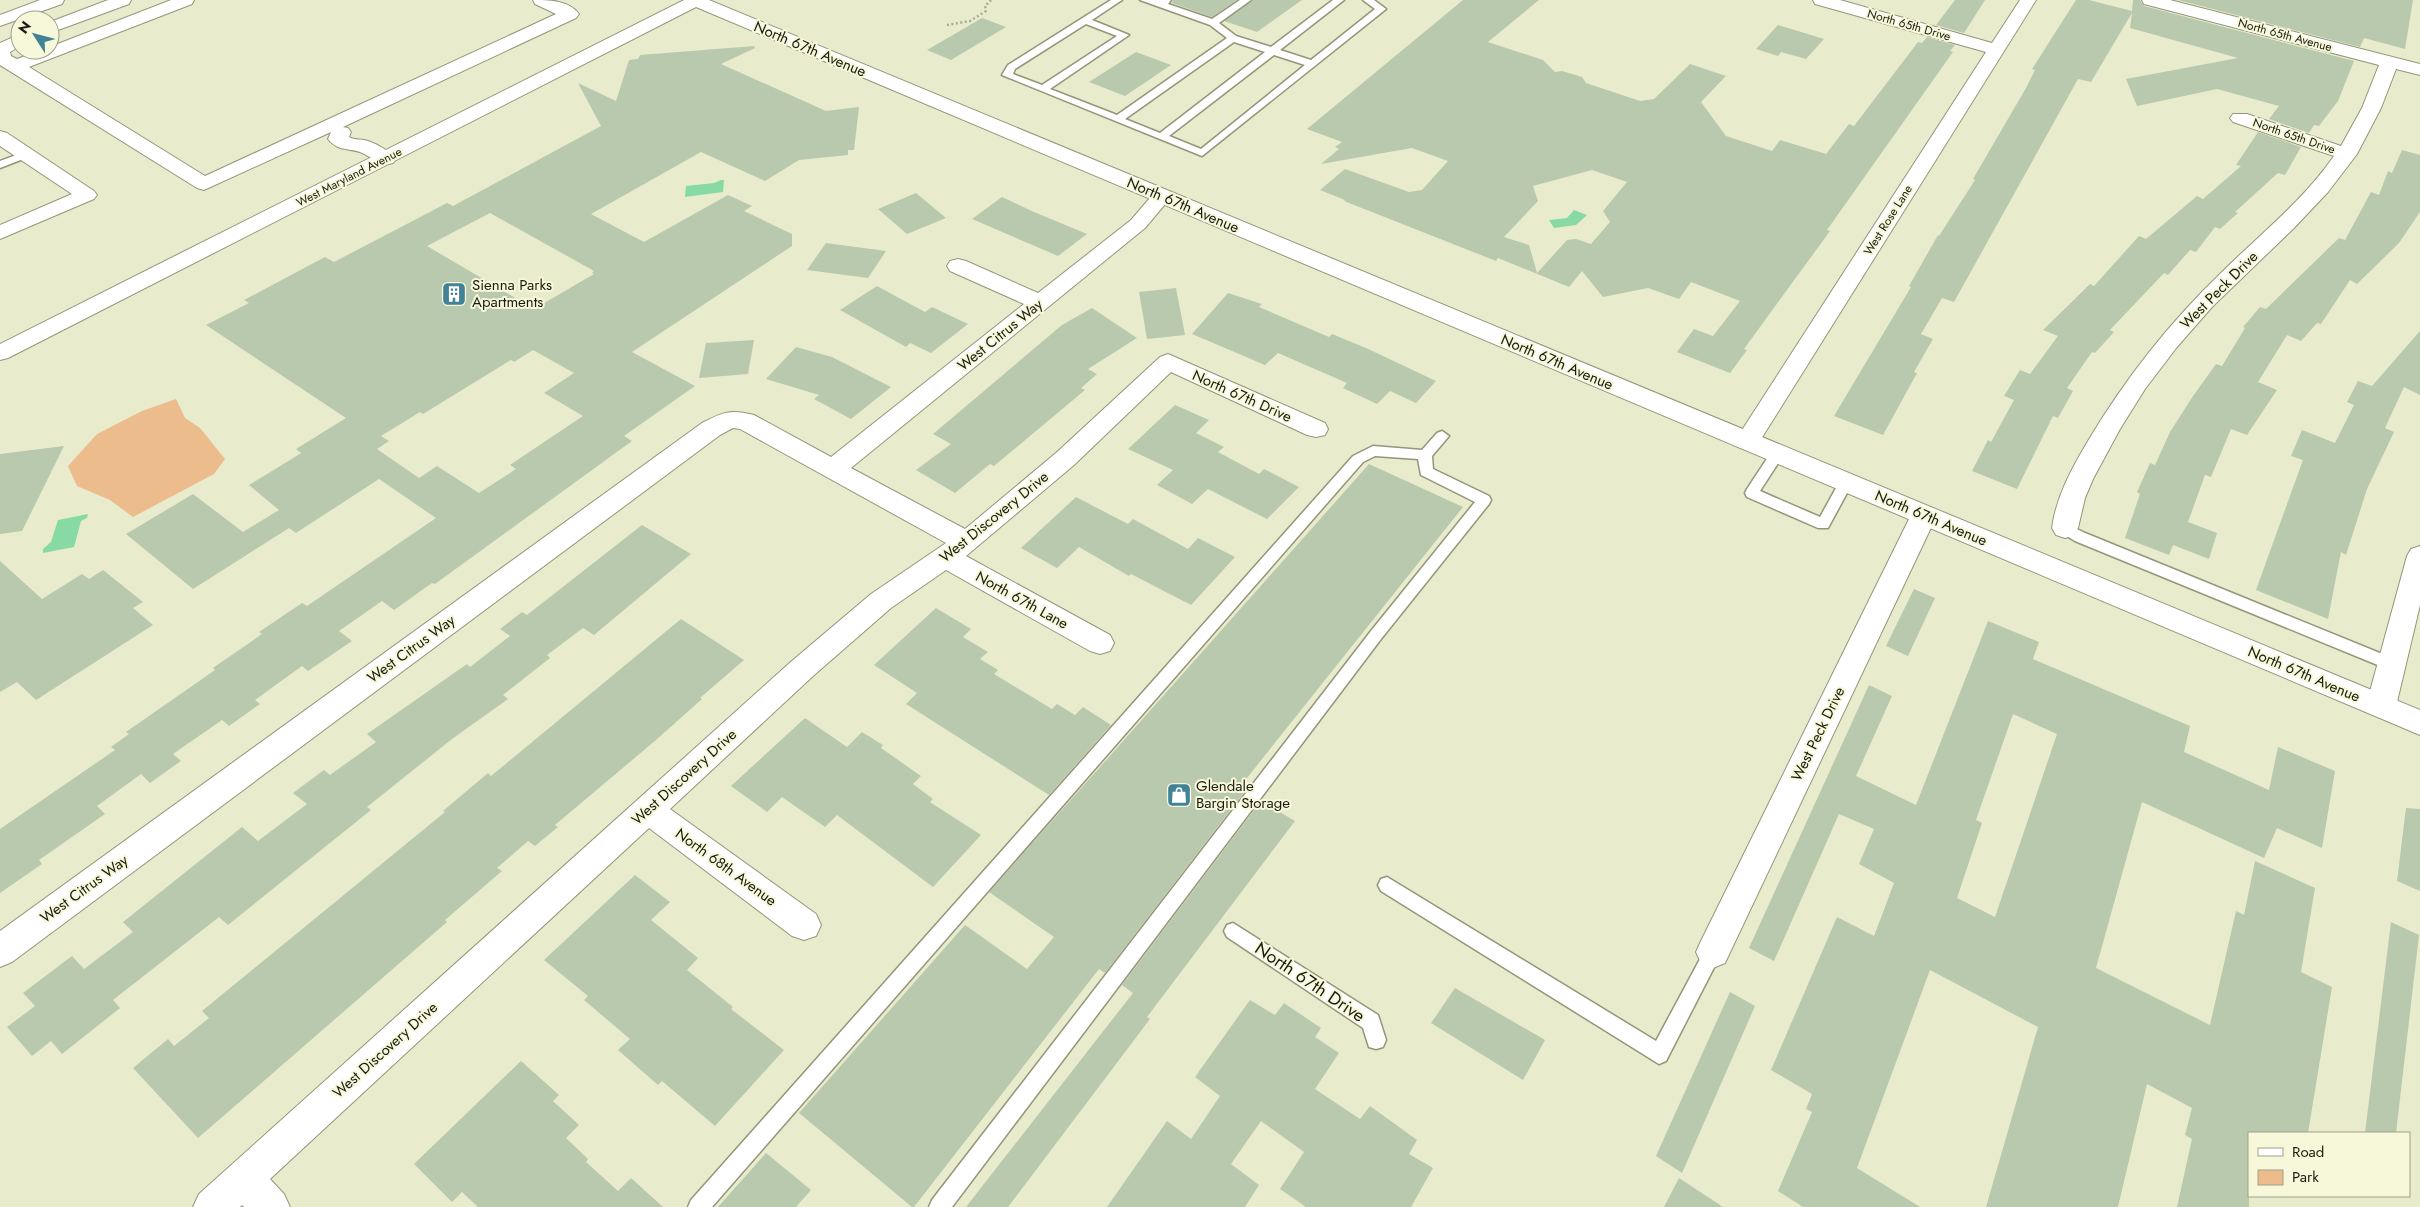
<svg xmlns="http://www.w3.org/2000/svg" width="2420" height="1207" viewBox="0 0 2420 1207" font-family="Jost,sans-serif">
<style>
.green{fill:#ecbc8c}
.water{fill:#87daa3}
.building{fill:#b9c9ae;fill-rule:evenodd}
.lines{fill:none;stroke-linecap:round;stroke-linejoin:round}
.lane-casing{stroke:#949579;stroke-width:3}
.street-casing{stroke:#949579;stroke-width:2}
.secondary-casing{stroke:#949579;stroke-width:2}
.path{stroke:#aaac94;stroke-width:2.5;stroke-dasharray:2 2.5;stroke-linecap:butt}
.lane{fill:#fff;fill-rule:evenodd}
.street{fill:#fff;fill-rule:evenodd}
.secondary{fill:#fff;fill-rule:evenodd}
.labels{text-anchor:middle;stroke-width:4;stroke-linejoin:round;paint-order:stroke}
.far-street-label{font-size:12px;fill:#1b1c11;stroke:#f7f8da}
.street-label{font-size:15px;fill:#1b1c11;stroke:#f7f8da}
.poi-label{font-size:15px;fill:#1b1c11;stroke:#f7f8da;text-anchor:start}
.near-street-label{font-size:18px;fill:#1b1c11;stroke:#f7f8da}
</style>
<rect width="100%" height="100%" fill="#e9ebcd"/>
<!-- green -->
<polygon class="green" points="176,399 185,418 200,428 225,459 214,474 133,517 110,500 77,486 68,466 97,434 142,411"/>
<!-- water -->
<g class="water">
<polygon points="721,180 724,180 723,192 685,197 686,186 714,183"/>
<polygon points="1574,210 1587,215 1576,225 1554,228 1549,220 1567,218"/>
<polygon points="88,514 87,518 81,521 74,547 43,553 43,549 51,542 58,520"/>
</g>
<!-- building -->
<g class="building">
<polygon points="1173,0 1237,0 1212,17 1172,3"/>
<polygon points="1253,0 1302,0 1257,32 1224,21"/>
<path d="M1463 0H1539L1488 42 1543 60 1555 72 1562 71 1582 77 1586 83 1640 101 1654 99 1690 64 1726 76 1701 102 1726 136 1772 151 1780 140 1826 154 1849 124 1854 126 1918 42 1922 43 1927 37 1955 45 1950 51 1953 52 1827 230 1830 231 1744 349 1747 350 1730 373 1677 352 1694 329 1713 336 1740 301 1691 282 1679 299 1648 288 1603 297 1582 271 1569 287 1498 258 1496 261 1344 201 1345 200 1320 190 1345 169 1409 192 1422 190 1448 161 1412 148 1321 164 1339 149 1335 147 1342 142 1307 129ZM1592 170 1627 182 1603 211 1610 222 1591 244 1576 239 1567 240 1537 273 1529 245 1504 237 1538 201 1533 186Z"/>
<polygon points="1955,0 1985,0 1964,33 1936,25"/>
<polygon points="2076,0 2089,0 2132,11 2133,0 2140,0 2144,6 2354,61 2338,101 2319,126 2314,125 2309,133 2269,119 2279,106 2217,89 2137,106 2126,79 2238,58 2130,28 2132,13 2091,82 2078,79 1954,302 1942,298 1921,334 1933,339 1914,372 1917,373 1883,435 1834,416 1911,287 1909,286 1938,235 1939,236 1975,180 1973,179 2026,88 2035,70 2032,69"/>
<polygon points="2178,0 2413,0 2405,49 2364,38 2360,47"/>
<polygon points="982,18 1006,27 951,60 927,50"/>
<polygon points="1778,25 1824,39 1806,59 1781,52 1778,56 1756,49"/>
<path d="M754 46 755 48 721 64 826 111 859 107 854 150H848V155L799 160 765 181 701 152 591 214 644 242 728 195 752 206 744 211 792 234V246L632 352 695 386 624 436 632 441 435 584 432 583 394 610 382 601 339 631 352 641 308 671 302 666 255 700 260 704 229 726 222 720 173 754 181 761 150 783 141 774 97 806 105 814 39 860 42 864 0 893V829L115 750 111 747 129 734 126 732 215 670 213 668 262 634 259 632 302 603 307 606 436 518 379 479 296 533 289 528 193 589 126 534 193 494 243 532 279 510 249 485 290 460 301 453 296 449 346 418 206 325 249 303 244 300 325 257 334 262 447 203 453 206 601 126 578 83 616 101 629 60 638 59 640 55ZM490 213 594 271 592 273 594 274 534 309 427 246ZM533 350 574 373 544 393 583 416 510 465 516 469 479 493 437 466 419 478 377 449 389 441 381 436 420 412 423 414 511 360 514 362Z"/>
<polygon points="1136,52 1171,65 1125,96 1089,82"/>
<polygon points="2258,132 2301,147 2285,175 2278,173 2235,212 2238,213 2220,229 2215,227 2196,252 2190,250 2168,275 2164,273 2110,330 2114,332 2095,353 2092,352 2067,388 2073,391 2058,418 2053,416 2017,489 1972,471 1988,440 1991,442 2014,400 2004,396 2020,370 2030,374 2058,336 2043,330 2090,284 2094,286 2139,236 2146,239 2197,196 2203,199 2241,166 2236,165"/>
<polygon points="2402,150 2420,155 2420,212 2399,243 2357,284 2350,280 2321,324 2317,323 2301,341 2287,335 2258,382 2277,390 2247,435 2231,429 2211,477 2205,475 2188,522 2217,533 2209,559 2173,545 2169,555 2125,538 2140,494 2137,492 2150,463 2155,465 2170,432 2193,396 2216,364 2222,366 2245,328 2243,327 2260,307 2266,309 2339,238 2345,240 2371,192 2379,195 2388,171 2392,173"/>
<polygon points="916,193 946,218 907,234 878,209"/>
<polygon points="1002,197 1034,212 1087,234 1058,256 972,219"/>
<polygon points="826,243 886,251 868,278 807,270"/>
<polygon points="877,286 925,312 932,307 968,324 931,353 910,343 906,347 840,310"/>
<polygon points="1176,288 1185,335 1147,339 1139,292"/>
<polygon points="1228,293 1262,304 1259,307 1329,337 1332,334 1366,348 1436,381 1416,403 1390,391 1377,404 1343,388 1347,383 1278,353 1265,365 1192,334"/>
<polygon points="1092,308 1137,338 1088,369 1097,374 1081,388 1085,390 994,466 990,464 955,493 916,470 951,444 933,434 1062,325"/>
<polygon points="2420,331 2420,395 2404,387 2385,428 2394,432 2367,489 2346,555 2341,552 2328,619 2256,590 2303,460 2291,456 2302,430 2335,443 2354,405 2347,402 2358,381 2372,386"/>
<polygon points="754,340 748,374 699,378 706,343"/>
<polygon points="796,347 832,357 891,387 851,419 814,399 819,395 766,379"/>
<polygon points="1175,405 1209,420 1196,433 1224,447 1218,452 1259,474 1264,469 1299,487 1267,519 1208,489 1192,504 1157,485 1173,470 1128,449"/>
<polygon points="64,446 22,531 0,534 0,454"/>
<polygon points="1369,464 1463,507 1239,788 1245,791 1105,973 1099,969 914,1207 912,1207 799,1113 965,925 1027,969 1054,937 989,892"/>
<polygon points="1076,497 1128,524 1133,519 1188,549 1198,538 1235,557 1191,605 1131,574 1129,576 1079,547 1057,568 1021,548"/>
<polygon points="642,525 691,554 594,635 583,628 547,655 550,658 503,695 508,699 452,739 367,807 371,810 228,925 219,917 113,1000 120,1008 62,1054 51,1041 32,1056 7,1027 35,1006 23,993 72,956 84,969 133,932 123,922 242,827 258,841 307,804 293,793 324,770 330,775 376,742 367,734 467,664 470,667 510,636 500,629 522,612 527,615"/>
<polygon points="0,561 42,599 82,574 89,579 103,570 143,602 133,608 153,625 36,700 17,682 0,692"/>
<polygon points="1914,589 1935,598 1908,656 1886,646"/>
<polygon points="936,608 971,629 963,637 988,652 980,659 998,670 994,674 1052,709 1057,704 1075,715 1083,707 1111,725 1049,795 906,704 917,693 874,665"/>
<polygon points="681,619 744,660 700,698 702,699 656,740 555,825 558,827 535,846 528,841 497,868 502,871 445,920 447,922 198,1138 133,1068 168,1039 174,1046 209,1018 202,1011 445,812 443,811 488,773 491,776"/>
<path d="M1988 621 2039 642 2033 659 2190 726 2184 752 2269 790 2278 747 2335 771 2322 848 2277 828 2264 858 2142 802 2096 968 2210 1025 2236 911 2244 915 2255 861 2315 888 2301 972 2332 987 2308 1133H2249V1207H2177L2192 1139 2185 1135 2192 1108 2147 1084 2118 1207H1986L2038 1027 1930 970 1857 1168 1920 1207H1803L1778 1191 1812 1112 1806 1109 1812 1094 1771 1070 1837 917 1874 936 1894 883 1859 864 1874 829 1839 814 1774 961 1749 948 1869 685 1892 696 1856 776 1916 805ZM2013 714 2057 734 1995 917 1957 898 1982 823 1976 820Z"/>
<polygon points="805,718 847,747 862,732 883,745 881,748 921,776 913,784 933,799 930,802 981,835 933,887 837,815 825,827 782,797 767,812 731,786"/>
<polygon points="1261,801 1295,821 1147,1017 1150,1019 1008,1207 966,1207 1133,993 1122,985"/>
<polygon points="2406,808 2420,809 2420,891 2397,881"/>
<polygon points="635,875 670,902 651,920 698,958 687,970 733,1007 731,1009 784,1050 715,1126 662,1081 658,1085 618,1050 630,1039 584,1000 588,996 544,960"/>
<polygon points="2391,922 2419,935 2396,1133 2365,1133"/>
<polygon points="1455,988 1545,1040 1523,1080 1431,1023"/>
<polygon points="1730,992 1755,1006 1682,1173 1656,1156"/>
<polygon points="1250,1000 1275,1015 1284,1003 1321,1028 1315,1037 1339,1053 1315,1089 1360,1119 1370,1106 1417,1140 1409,1154 1433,1168 1411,1207 1306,1207 1280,1189 1304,1152 1261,1121 1231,1164 1259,1185 1245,1207 1107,1207 1167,1121 1191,1139 1220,1096 1195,1077"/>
<polygon points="521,1061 559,1095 553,1101 579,1125 566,1138 588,1159 586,1162 618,1191 631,1178 663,1207 478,1207 462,1192 452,1202 414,1164"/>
<polygon points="766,1153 811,1190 796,1207 718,1207"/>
<polygon points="1679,1178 1723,1207 1664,1207"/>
</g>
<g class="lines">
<defs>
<g id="lane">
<path d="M1111 0H1122L1092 20 1129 35 1050 89 1117 115 1227 38 1210 25 1140 0H1171L1168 4 1212 19 1240 0H1251L1219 23 1236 36 1271 47 1333 0H1344L1280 50 1311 60 1375 9 1363 0H1374L1386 9 1202 156 1002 75 1008 65ZM1086 24 1117 36 1042 85 1013 74 1015 69ZM1234 42 1265 52 1160 133 1125 119ZM1274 55 1305 65 1201 149 1169 136Z"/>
<polygon points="27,151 32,154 31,156 0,168 0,161"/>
<polygon points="1442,431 1449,436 1432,456 1433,469 1489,496 1491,500 1489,504 1381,639 952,1207 929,1207 932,1200 1371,631 1475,502 1421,475 1418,459 1375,456 1363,462 712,1207 688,1207 691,1200 1353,456 1373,446 1422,450 1437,433"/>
<polygon points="1777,449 1784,454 1760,491 1820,517 1841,479 1851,479 1853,482 1828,528 1818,528 1747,497 1745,493 1747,489 1772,451"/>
<polygon points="2065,523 2085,533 2397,660 2399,664 2397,668 2391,670 2385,668 2075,541 2060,532 2058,528 2060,524"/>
<polygon points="1387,877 1656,1041 1707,946 1713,943 1719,946 1722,952 1666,1061 1659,1064 1381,891 1378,885 1381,879"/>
<polygon points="1233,923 1378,1015 1386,1040 1383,1047 1376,1049 1369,1047 1363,1028 1227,937 1224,931 1227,925"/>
</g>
<g id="street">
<polygon points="40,0 64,0 62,4 0,26 0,15"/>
<polygon points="108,0 131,0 129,4 50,33 50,22"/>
<path d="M171 0H194L192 4 29 67 205 176 556 14 535 4 533 0C548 0 569 0 579 14L576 18 343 127 348 128 351 132 349 137C354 140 358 139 364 140 374 142 390 151 396 159L393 163C379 167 373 157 360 152 348 148 337 151 328 139L331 132 204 190 197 188 0 65V43L20 34V46L10 52 11 56 17 59 41 50H50V47Z"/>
<polygon points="1813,0 1840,0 1992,43 2020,0 2036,0 1756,447 1747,449 1738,447 1735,441 1986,52 1815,4"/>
<path d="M2142 0H2170L2420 64V75L2396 69 2381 108 2357 154 2328 192 2294 228 2212 307 2177 347 2145 389 2120 429 2093 479 2085 498 2078 528 2074 535 2065 538 2056 535 2052 528C2056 497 2072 468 2088 441 2125 379 2169 323 2221 273 2260 234 2302 202 2334 156L2233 122 2230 118 2233 114H2247L2341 146 2362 108 2379 65 2144 4Z"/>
<polygon points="0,131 7,133 94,191 97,195 94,199 0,239 0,225 72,194 0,146"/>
<path d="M1162 190 1169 192 1172 196 1145 228 851 468 965 529 1056 453 1160 357 1168 354 1325 423 1328 429 1325 435 1316 437 1307 435 1171 372 1074 465 966 556 1110 635 1114 643 1110 651 1100 654 1090 651 946 570 891 608 813 676 670 809 816 914 821 925 816 936 804 940 792 936 649 828 270 1179 284 1194 290 1207H244L242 1205 240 1207H193L199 1194 793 660 871 594 946 543 740 429 733 428 720 435 12 962 0 967V931L702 423C723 412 730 409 754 415L831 457 1024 304 950 271 947 266 950 261 958 259 966 261 1038 293 1131 220 1155 192Z"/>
<polygon points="1924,506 1933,508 1937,515 1725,963 1713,968 1701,963 1696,952 1701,941 1911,515 1915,508"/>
<polygon points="2420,546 2420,605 2396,706 2391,714 2381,718 2371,714 2366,706 2407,556 2411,549"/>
</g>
<polygon id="secondary" points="684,0 709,0 2420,710 2420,735 696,7 8,358 0,360 0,344"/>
</defs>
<!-- lane casing -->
<use href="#lane" class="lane-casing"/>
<!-- street casing -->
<use href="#street" class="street-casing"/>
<!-- secondary casing -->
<use href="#secondary" class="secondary-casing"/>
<!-- path -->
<polyline class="path" points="947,25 970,21 986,11 985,6 991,0"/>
<!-- lane -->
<use href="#lane" class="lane"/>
<!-- street -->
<use href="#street" class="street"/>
<!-- secondary -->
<use href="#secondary" class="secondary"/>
</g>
<!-- icons -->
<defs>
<symbol id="building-square" viewBox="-11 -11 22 22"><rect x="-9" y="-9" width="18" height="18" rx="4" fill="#428296" stroke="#f7f8da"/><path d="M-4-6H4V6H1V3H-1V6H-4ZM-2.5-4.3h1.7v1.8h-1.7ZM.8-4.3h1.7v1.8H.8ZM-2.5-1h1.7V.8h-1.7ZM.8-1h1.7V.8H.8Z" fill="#fff"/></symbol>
<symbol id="shop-square" viewBox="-11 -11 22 22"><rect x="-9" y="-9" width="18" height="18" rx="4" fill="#428296" stroke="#f7f8da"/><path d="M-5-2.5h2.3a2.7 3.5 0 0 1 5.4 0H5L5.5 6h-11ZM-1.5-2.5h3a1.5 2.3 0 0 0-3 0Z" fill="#fff"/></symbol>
</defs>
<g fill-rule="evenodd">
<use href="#building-square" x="440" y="280" width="28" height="28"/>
<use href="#shop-square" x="1165" y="781" width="28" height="28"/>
</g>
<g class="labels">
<!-- far-street labels -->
<g class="far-street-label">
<text transform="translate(1909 25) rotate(16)" y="4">North 65th Drive</text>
<text transform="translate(2285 35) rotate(15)" y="4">North 65th Avenue</text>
<text transform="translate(2294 136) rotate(19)" y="4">North 65th Drive</text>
<text transform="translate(349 177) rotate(-27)" y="4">West Maryland Avenue</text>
<text transform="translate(1888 220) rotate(-58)" y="4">West Rose Lane</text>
</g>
<!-- street labels -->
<g class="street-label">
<text transform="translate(810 49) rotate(23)" y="5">North 67th Avenue</text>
<text transform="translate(1183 205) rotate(23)" y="5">North 67th Avenue</text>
<text transform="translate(2219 290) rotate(-45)" y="5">West Peck Drive</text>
<text transform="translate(1000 335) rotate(-39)" y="5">West Citrus Way</text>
<text transform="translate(1557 362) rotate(23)" y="5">North 67th Avenue</text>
<text transform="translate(1242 396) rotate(24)" y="5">North 67th Drive</text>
<text transform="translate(994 517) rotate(-39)" y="5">West Discovery Drive</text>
<text transform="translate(1931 518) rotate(23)" y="5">North 67th Avenue</text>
<text transform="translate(1022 600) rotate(29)" y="5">North 67th Lane</text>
<text transform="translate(411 649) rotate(-36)" y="5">West Citrus Way</text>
<text transform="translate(2304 674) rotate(23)" y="5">North 67th Avenue</text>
<text transform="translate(1818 734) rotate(-64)" y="5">West Peck Drive</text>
<text transform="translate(684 777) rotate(-42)" y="5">West Discovery Drive</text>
<text transform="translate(726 867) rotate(36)" y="5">North 68th Avenue</text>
<text transform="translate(84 889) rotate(-36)" y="5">West Citrus Way</text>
<text transform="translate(385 1050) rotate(-42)" y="5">West Discovery Drive</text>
</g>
<!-- poi labels -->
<g class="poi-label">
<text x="472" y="290">Sienna Parks<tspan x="472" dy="17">Apartments</tspan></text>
<text x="1196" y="791">Glendale<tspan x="1196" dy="17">Bargin Storage</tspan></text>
</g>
<!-- near-street labels -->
<g class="near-street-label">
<text transform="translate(1310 982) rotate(34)" y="6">North 67th Drive</text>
</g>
</g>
<!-- legend -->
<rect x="2248" y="1132" width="162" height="65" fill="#f7f8da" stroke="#9fa08a"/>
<rect x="2258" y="1148" width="25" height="8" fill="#ffffff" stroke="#9fa08a"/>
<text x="2292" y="1157" font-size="15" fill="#1b1c11">Road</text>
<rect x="2258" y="1170" width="25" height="15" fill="#ecbc8c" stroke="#9fa08a"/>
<text x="2292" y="1182" font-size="15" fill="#1b1c11">Park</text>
<!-- north arrow -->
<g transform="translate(35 35) rotate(306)"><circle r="24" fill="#f7f8da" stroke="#9fa08a"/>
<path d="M0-4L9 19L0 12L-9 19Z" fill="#428296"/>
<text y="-8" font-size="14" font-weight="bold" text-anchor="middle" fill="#1b1c11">N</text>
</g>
</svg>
